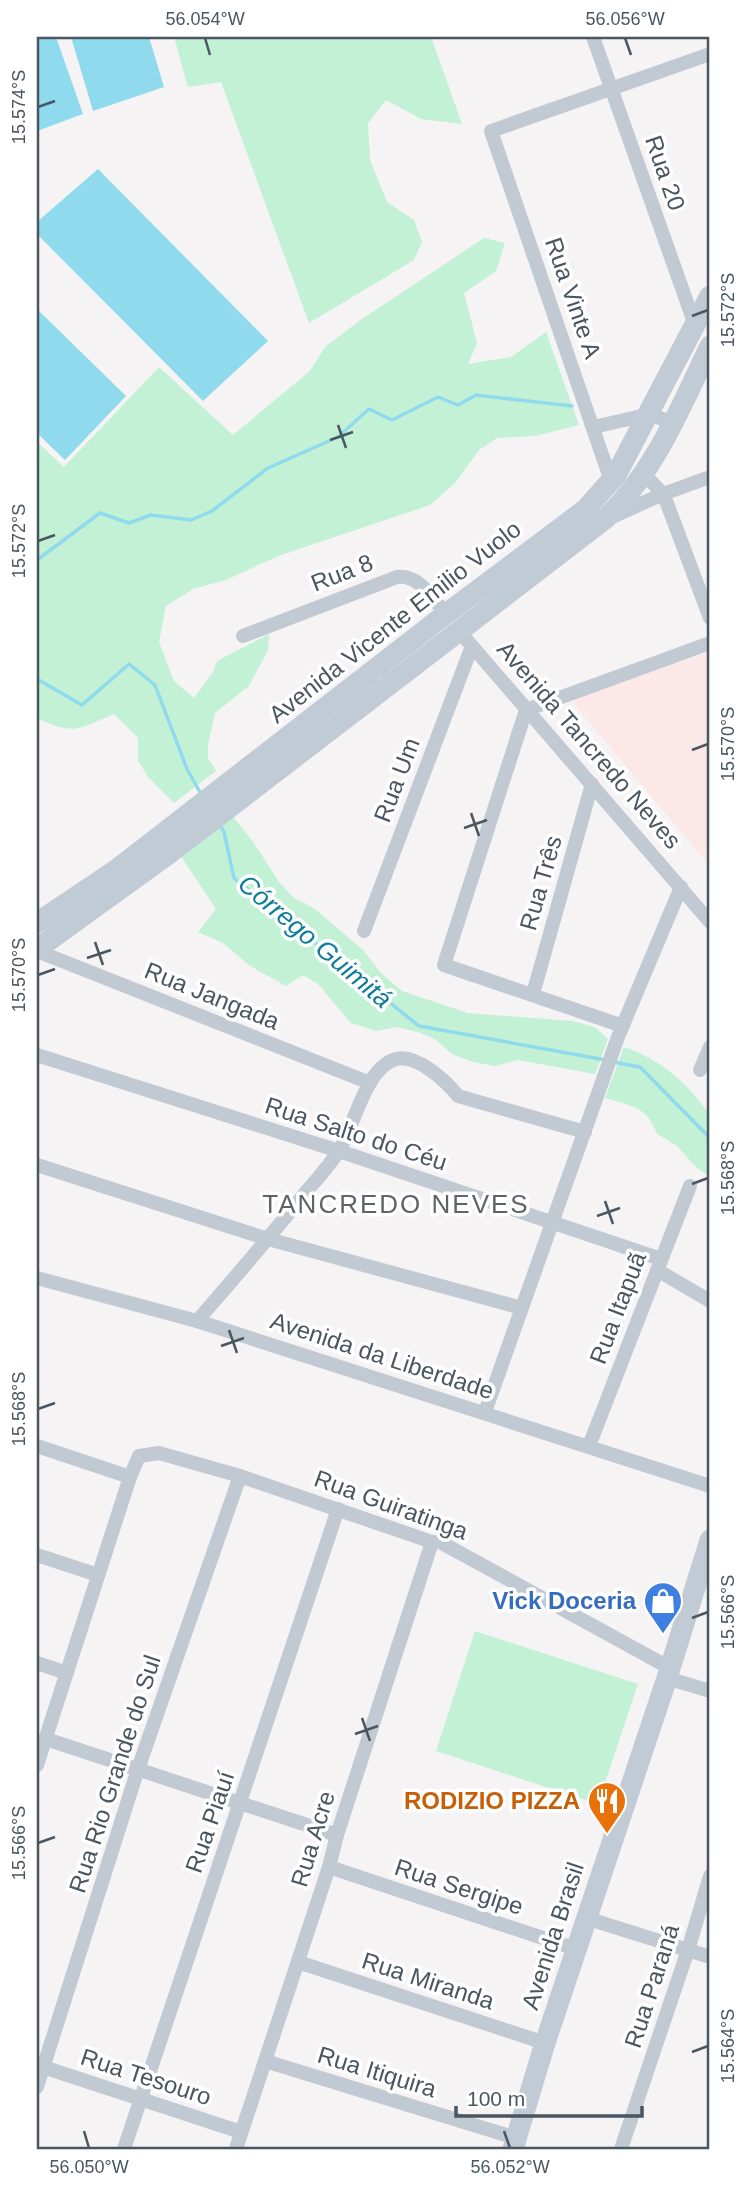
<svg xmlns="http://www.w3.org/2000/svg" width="747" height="2186" viewBox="0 0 747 2186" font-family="Arial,sans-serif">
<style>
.medical{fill:#fce8e6}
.green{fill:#c3f1d5}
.water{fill:#90daee}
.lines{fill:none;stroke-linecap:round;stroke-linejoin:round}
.stream{stroke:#90daee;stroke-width:3.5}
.minor{stroke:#c1cad2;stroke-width:14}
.secondary{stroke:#c1cbd6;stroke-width:21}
.ticks{fill:none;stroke:#4a5661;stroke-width:2.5}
.labels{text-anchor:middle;stroke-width:7;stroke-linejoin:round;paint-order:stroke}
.street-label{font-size:24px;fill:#4a5661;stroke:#fff}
.shop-label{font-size:24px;font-weight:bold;fill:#366cbe;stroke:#fff;text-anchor:end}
.food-label{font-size:24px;font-weight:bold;fill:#c56008;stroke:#fff;text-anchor:end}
.water-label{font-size:26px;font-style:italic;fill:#0c7c9b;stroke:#fff}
.neighbourhood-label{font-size:26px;letter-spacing:2px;fill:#5f6368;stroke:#fff}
.neatline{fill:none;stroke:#4a5661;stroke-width:2.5}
.ticks-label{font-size:18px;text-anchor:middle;fill:#4a5661}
</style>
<rect width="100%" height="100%" fill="#f5f3f3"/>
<!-- medical -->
<polygon class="medical" points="710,652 710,866 575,705 575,697"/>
<!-- green -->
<g class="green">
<polygon points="174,37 431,37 462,124 421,119 386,100 368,123 370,160 387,202 414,220 422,242 414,260 309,323 221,82 188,87"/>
<path d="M484 238 505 243 496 271 464 293 477 343 468 364 511 357 546 332 579 425 535 436 497 438 479 450 456 482 430 505 278 556 226 580 193 589 166 606 159 642 174 681 194 698 213 672 217 661 269 634 268 650 249 686 215 713 208 745V758L216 771 174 803 149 778 138 761V738L114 714C78 729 74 736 37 718V442L64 467 159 367 233 435 310 371 325 347 359 321Z"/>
<polygon points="232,815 254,843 279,882 294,898 315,909 362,949 381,973 402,991 468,1013 572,1021 595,1027 608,1039 595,1074 518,1060 495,1066 473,1062 452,1054 436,1040 421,1033 397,1027 377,1031 351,1023 318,984 303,975 286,986 250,966 223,943 198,932 216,909 180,855"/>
<path d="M624 1047C662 1060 686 1082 710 1115V1177L697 1168 676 1145 657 1134C647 1106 631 1106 605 1098Z"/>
<polygon points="475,1631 638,1684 598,1804 436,1751"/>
</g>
<!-- water -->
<g class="water">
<polygon points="37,37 56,37 83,114 37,131"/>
<polygon points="71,37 149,37 164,87 93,111"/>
<polygon points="98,169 268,341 203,401 37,234 37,222"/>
<polygon points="37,309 126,396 65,460 37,433"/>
</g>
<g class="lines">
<!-- stream -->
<g class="stream">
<polyline points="37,560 100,513 129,523 151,515 191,520 212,511 268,468 338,437 369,409 392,420 438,397 458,405 476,395 572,406"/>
<polyline points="37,679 82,705 129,664 155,685 187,769 201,794"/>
<polyline points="220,825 224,832 234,878 419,1026 606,1060"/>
<polyline points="613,1062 640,1067 710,1138"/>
</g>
<!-- minor -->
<g class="minor">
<polyline points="593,37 695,325"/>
<polyline points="594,427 650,414 672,423"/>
<polyline points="644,474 663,494 668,506 710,618"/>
<polyline points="611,481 491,131 710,54"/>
<polyline points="614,516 663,494 710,477"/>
<polyline points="459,631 710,922"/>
<path d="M243 636 397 577C419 574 432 598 446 614"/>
<polyline points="364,931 472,646"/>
<polyline points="37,951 370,1083"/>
<polyline points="533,994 592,784"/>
<polyline points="623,1026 444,965 526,710 710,643"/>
<polyline points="37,1055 339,1151 661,1259"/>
<polyline points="700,1070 710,1047"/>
<polyline points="37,1165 268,1239 522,1308"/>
<polyline points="657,1270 710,1301"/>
<polyline points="37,1278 197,1321 710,1486"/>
<path d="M197 1321C232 1281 267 1240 301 1198 313 1183 328 1168 338 1152 355 1127 364 1068 396 1059 417 1054 446 1081 458 1096L585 1132"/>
<polyline points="485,1412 618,1037 681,887"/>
<polyline points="37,1446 130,1477"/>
<polyline points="589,1446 690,1186"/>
<polyline points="37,1555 98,1575"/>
<polyline points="37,1663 67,1673"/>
<polyline points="667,1678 710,1691"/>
<polyline points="46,1739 337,1835"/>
<polyline points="37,1765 130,1477 139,1456 159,1453 240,1476 432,1542 440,1542 670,1668"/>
<polyline points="329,1867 576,1949"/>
<polyline points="586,1918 710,1957"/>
<polyline points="298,1962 545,2043"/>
<polyline points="265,2061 516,2138"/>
<polyline points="37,2065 241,2132"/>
<polyline points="37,2087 138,1769 240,1476"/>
<polyline points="124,2149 338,1509"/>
<polyline points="236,2149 329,1867 337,1835 432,1542"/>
<polyline points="621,2149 688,1950 710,1876"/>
</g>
<!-- secondary -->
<g class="secondary">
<polyline points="37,923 116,870 446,614 586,509 616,475 710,296"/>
<path d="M37 949 170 853 605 519C655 472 681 406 710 346"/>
<polyline points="513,2149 545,2043 667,1678 710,1540"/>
</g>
</g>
<!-- ticks -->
<path class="ticks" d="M205 38 210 55M625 38 631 55M38 107 55 101M692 316 708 310M338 425 346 448M330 440 353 432M38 541 55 535M692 750 708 744M471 813 479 836M464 828 487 820M95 942 103 965M87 958 111 950M38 975 55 969M692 1184 708 1178M605 1201 613 1224M597 1216 620 1208M229 1330 237 1353M221 1346 244 1338M38 1409 55 1403M692 1618 708 1612M362 1718 370 1741M355 1734 378 1726M38 1843 55 1837M692 2052 708 2046M84 2131 89 2148M504 2131 510 2148"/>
<!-- icons -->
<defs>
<symbol id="shop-pin" viewBox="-11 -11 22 30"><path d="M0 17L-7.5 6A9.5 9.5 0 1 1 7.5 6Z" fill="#3f7fe0" stroke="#fff"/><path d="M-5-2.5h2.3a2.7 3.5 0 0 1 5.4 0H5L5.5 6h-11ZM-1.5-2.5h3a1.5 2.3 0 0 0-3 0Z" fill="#fff"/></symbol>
<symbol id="restaurant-pin" viewBox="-11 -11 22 30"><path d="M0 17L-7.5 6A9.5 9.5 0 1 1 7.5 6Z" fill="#e8710a" stroke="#fff"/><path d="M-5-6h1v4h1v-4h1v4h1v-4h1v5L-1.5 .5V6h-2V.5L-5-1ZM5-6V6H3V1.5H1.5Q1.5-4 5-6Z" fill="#fff"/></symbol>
</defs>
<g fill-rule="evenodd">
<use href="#shop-pin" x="641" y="1579" width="44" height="60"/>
<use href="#restaurant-pin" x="585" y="1779" width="44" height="60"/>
</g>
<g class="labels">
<!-- street labels -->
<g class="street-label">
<text transform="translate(665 173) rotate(71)" y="8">Rua 20</text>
<text transform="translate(573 298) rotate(71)" y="8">Rua Vinte A</text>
<text transform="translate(342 573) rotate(-21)" y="8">Rua 8</text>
<text transform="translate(395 622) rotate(-38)" y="8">Avenida Vicente Emilio Vuolo</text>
<text transform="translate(589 745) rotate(49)" y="8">Avenida Tancredo Neves</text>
<text transform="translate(397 780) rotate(-69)" y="8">Rua Um</text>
<text transform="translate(541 883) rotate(-74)" y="8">Rua Três</text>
<text transform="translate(212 996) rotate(22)" y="8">Rua Jangada</text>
<text transform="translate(356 1134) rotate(18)" y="8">Rua Salto do Céu</text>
<text transform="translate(618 1308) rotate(-69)" y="8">Rua Itapuã</text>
<text transform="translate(382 1356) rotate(18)" y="8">Avenida da Liberdade</text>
<text transform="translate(391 1505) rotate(20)" y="8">Rua Guiratinga</text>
<text transform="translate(115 1774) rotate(-72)" y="8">Rua Rio Grande do Sul</text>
<text transform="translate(210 1822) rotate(-71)" y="8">Rua Piauí</text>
<text transform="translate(313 1839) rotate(-73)" y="8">Rua Acre</text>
<text transform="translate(459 1887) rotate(18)" y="8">Rua Sergipe</text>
<text transform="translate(553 1936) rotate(-72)" y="8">Avenida Brasil</text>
<text transform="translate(428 1981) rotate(18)" y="8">Rua Miranda</text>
<text transform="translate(652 1986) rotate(-72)" y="8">Rua Paraná</text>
<text transform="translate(377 2072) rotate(17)" y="8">Rua Itiquira</text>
<text transform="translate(146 2077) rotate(18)" y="8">Rua Tesouro</text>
</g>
<!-- shop labels -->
<g class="shop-label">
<text x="636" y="1609">Vick Doceria</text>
</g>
<!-- food labels -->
<g class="food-label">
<text x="580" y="1809">RODIZIO PIZZA</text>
</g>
<!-- water labels -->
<g class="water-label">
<text transform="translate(315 941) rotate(40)" y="9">Córrego Guimitá</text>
</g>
<!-- neighbourhood labels -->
<g class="neighbourhood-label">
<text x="396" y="1213">TANCREDO NEVES</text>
</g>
</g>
<!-- border -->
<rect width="747" height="2186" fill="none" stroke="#ffffff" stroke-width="77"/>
<!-- scale -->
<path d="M456 2106v10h186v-10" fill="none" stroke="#4a5661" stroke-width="3.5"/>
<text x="467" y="2106" font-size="21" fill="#4a5661" stroke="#ffffff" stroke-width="5" paint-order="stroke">100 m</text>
<rect x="38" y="38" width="670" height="2110" class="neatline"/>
<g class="ticks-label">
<text x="205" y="25">56.054°W</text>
<text x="625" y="25">56.056°W</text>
<text transform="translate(19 107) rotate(-90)" y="6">15.574°S</text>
<text transform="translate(728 310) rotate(-90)" y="6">15.572°S</text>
<text transform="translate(19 541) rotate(-90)" y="6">15.572°S</text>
<text transform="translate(728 744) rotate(-90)" y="6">15.570°S</text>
<text transform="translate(19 975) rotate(-90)" y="6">15.570°S</text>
<text transform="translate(728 1178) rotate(-90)" y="6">15.568°S</text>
<text transform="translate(19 1409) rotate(-90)" y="6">15.568°S</text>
<text transform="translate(728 1612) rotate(-90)" y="6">15.566°S</text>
<text transform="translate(19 1843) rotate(-90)" y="6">15.566°S</text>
<text transform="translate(728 2046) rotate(-90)" y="6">15.564°S</text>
<text x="89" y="2173">56.050°W</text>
<text x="510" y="2173">56.052°W</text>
</g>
</svg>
